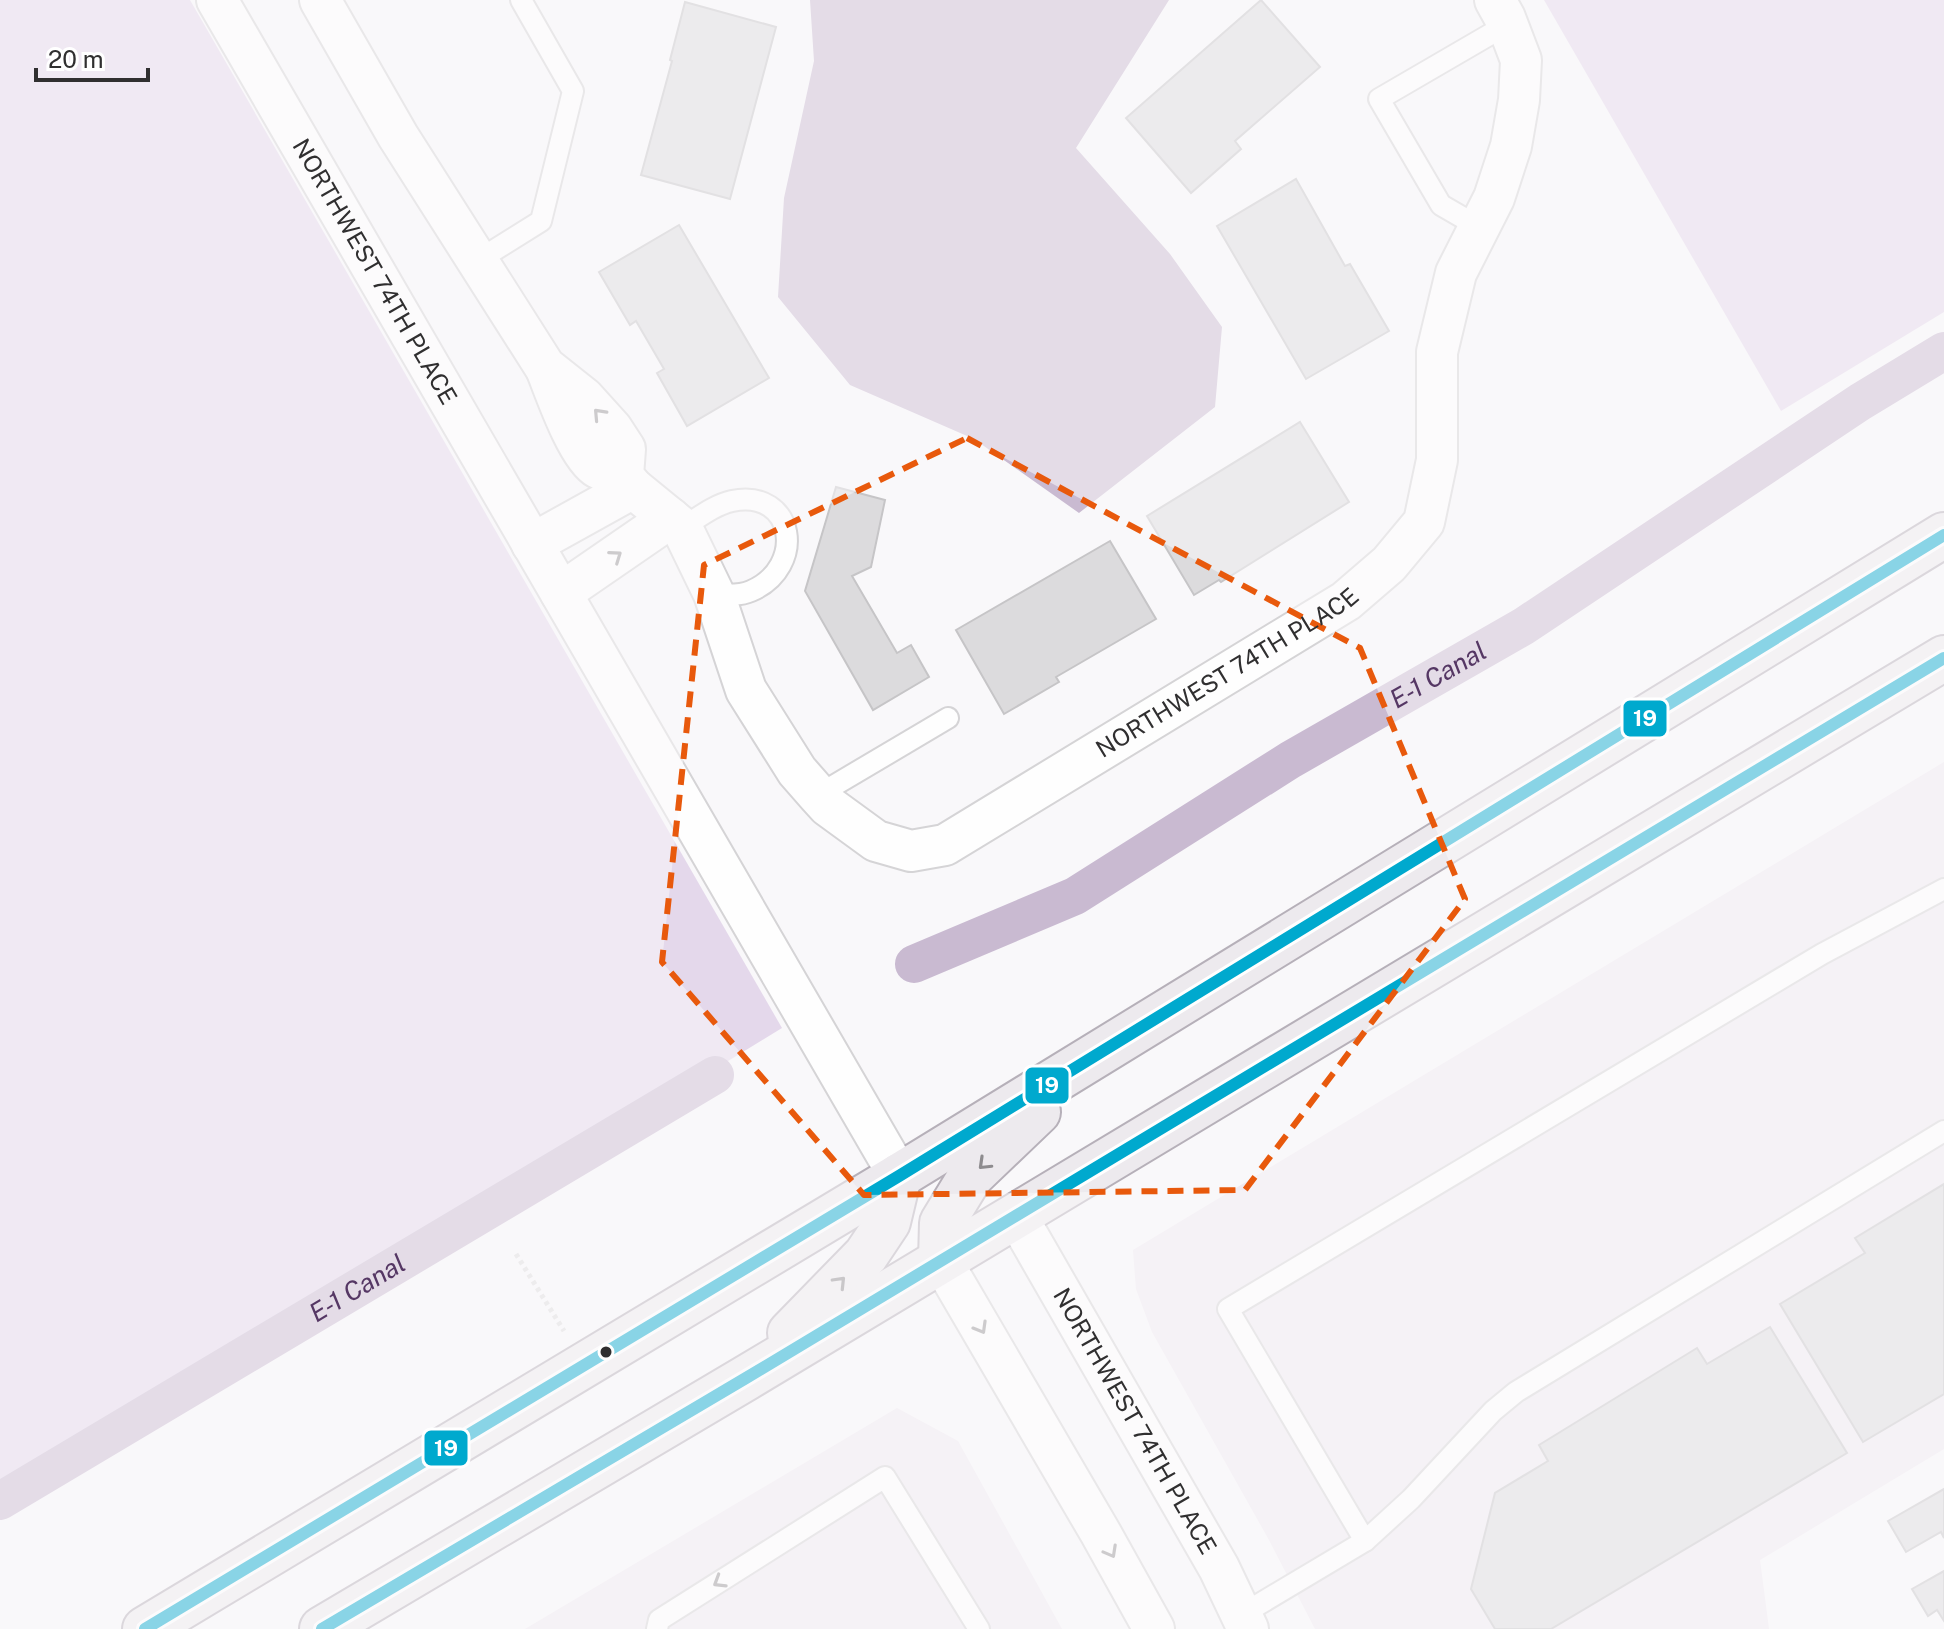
<svg xmlns="http://www.w3.org/2000/svg" width="1944" height="1629" viewBox="0 0 1944 1629" font-family="'Public Sans',sans-serif">
<style>
.built{fill:#efeaf1}
.forest{fill:#e4d8eb}
.water{fill:#c9bad1}
.lines{fill:none;stroke-linecap:round;stroke-linejoin:round}
.canal{stroke:#c9bad1;stroke-width:38}
.building{fill:#dcdbdd;stroke:#c6c5c7;stroke-width:2}
.service-casing{stroke:#d5d4d6;stroke-width:24}
.minor-casing{stroke:#d5d4d6;stroke-width:44}
.primary-casing{stroke:#b6b0b9;stroke-width:48}
.path{stroke:#deddde;stroke-width:5;stroke-dasharray:4 4;stroke-linecap:butt}
.service{stroke:#fefefe;stroke-width:20}
.minor{stroke:#fefefe;stroke-width:40}
.primary{stroke:#edeaee;stroke-width:44}
.bus-1-casing{stroke:#fff;stroke-width:18}
.bus-1{stroke:#00a9ce;stroke-width:12}
.oneway{stroke:#979697}
.oneway2{stroke:#8e8c8f}
.marked{fill:none;stroke:#e8590c;stroke-width:6;stroke-dasharray:16 10;stroke-linejoin:round}
.bus-dot{fill:#302f30;stroke:#fff;stroke-width:3}
.labels{text-anchor:middle;stroke-width:7;stroke-linejoin:round;paint-order:stroke}
.street-label{font-size:24px;fill:#302f30;stroke:#fff}
.water-label{font-size:26px;font-style:italic;fill:#553764;stroke:#fff}
.line-badge{stroke:#fff;stroke-width:3}
.badge-label{font-size:22px;text-anchor:middle;font-weight:bold;fill:#fff}
</style>
<rect width="100%" height="100%" fill="#f9f8fa"/>
<!-- built -->
<g class="built">
<polygon points="1944,762 1944,1449 1760,1560 1769,1629 1315,1629 1269,1540 1152,1332 1136,1289 1133,1250"/>
<polygon points="897,1408 958,1441 1062,1629 525,1629"/>
</g>
<!-- forest -->
<g class="forest">
<polygon points="0,0 190,0 782,1028 0,1507"/>
<polygon points="1544,0 1944,0 1944,312 1781,411"/>
</g>
<!-- water -->
<polygon class="water" points="810,0 1169,0 1076,148 1170,254 1222,327 1215,407 1079,513 974,439 850,385 778,297 784,198 814,61"/>
<g class="lines">
<!-- canal -->
<g class="canal">
<path id="s1" d="M914 964 1075 896 1290 760 1524 626 1860 402 1944 351"/>
<path id="s2" d="M0 1501 715 1075"/>
</g>
</g>
<!-- building -->
<g class="building">
<polygon points="1261,0 1320,67 1235,141 1241,149 1191,193 1126,118"/>
<polygon points="685,2 776,27 730,199 641,175 672,61 670,60"/>
<polygon points="1296,179 1345,266 1350,264 1389,331 1306,379 1217,226"/>
<polygon points="679,225 769,378 687,426 657,373 664,369 636,321 630,325 599,272"/>
<polygon points="1300,422 1349,502 1221,582 1219,580 1194,595 1147,516"/>
<polygon points="836,487 885,500 871,567 852,576 897,653 911,645 929,677 873,710 805,591"/>
<polygon points="1110,541 1156,619 1056,677 1059,682 1004,714 956,630"/>
<polygon points="1944,1184 1944,1394 1863,1442 1780,1304 1865,1253 1855,1238"/>
<polygon points="1770,1327 1847,1453 1551,1629 1495,1629 1471,1589 1495,1493 1548,1461 1539,1445 1697,1348 1707,1364"/>
<polygon points="1944,1489 1944,1538 1941,1532 1906,1552 1888,1521"/>
<polygon points="1944,1571 1944,1621 1937,1610 1928,1616 1912,1589"/>
</g>
<g class="lines">
<defs>
<g id="service">
<polyline points="1479,227 1441,205 1379,99 1508,24"/>
<polyline points="477,261 541,221 573,91 521,0"/>
<path d="M682 528C698 518 714 505 732 501 795 488 807 567 751 591 740 596 726 595 714 594"/>
<polyline points="818,795 948,718"/>
<polyline points="1365,1541 1228,1309 1822,954 1944,889"/>
<polyline points="1241,1615 1365,1541 1411,1499 1493,1411 1516,1392 1944,1131"/>
<polyline points="657,1629 659,1620 885,1477 979,1629"/>
</g>
<g id="minor">
<path id="s3" d="M217 0 899 1176"/>
<path id="s4" d="M320 0 398 136 545 367 584 398 612 429 625 449 623 476 633 488 682 528 714 594 746 690 797 771 818 795 828 806 876 841 911 851 945 845 1346 601 1389 564 1424 522 1437 460V352L1456 273 1494 198 1511 146 1519 100 1521 60 1505 18 1495 0"/>
<path d="M547 371C556 394 578 457 598 468 605 472 615 474 623 476"/>
<polyline points="532,544 633,488"/>
<polyline points="561,593 670,518"/>
<path id="s5" d="M1016 1215 1219 1568 1248 1629"/>
<polyline points="941,1260 1100,1532 1154,1629"/>
</g>
<g id="primary">
<polyline points="941,1260 942,1223 970,1177 1038,1112"/>
<polyline points="790,1333 866,1255 888,1222 899,1176"/>
<polyline points="145,1629 899,1176 1944,535"/>
<polyline points="322,1629 746,1378 1944,658"/>
</g>
</defs>
<!-- service casing -->
<use href="#service" class="service-casing"/>
<!-- minor casing -->
<use href="#minor" class="minor-casing"/>
<!-- primary casing -->
<use href="#primary" class="primary-casing"/>
<!-- path -->
<polyline class="path" points="516,1254 564,1331"/>
<!-- service -->
<use href="#service" class="service"/>
<!-- minor -->
<use href="#minor" class="minor"/>
<!-- primary -->
<use href="#primary" class="primary"/>
<defs>
<g id="bus-1">
<polyline points="145,1629 899,1176 1944,535"/>
<polyline points="322,1629 746,1378 1944,658"/>
</g>
</defs>
<!-- bus-1 casing -->
<use href="#bus-1" class="bus-1-casing"/>
<!-- bus-1 -->
<use href="#bus-1" class="bus-1"/>
</g>
<!-- one-way arrows -->
<defs><path id="oneway-chevron" d="M-2-3.5L2.5 0L-2 3.5" fill="none" stroke-width="1.6" stroke-linecap="round" stroke-linejoin="round" transform="scale(2)"/></defs>
<g class="oneway">
<use href="#oneway-chevron" transform="translate(599 414) rotate(-133)"/>
<use href="#oneway-chevron" transform="translate(616 556) rotate(-35)"/>
<use href="#oneway-chevron" transform="translate(981 1328) rotate(60)"/>
<use href="#oneway-chevron" transform="translate(1111 1552) rotate(61)"/>
<use href="#oneway-chevron" transform="translate(719 1582) rotate(148)"/>
</g>
<g class="oneway2">
<use href="#oneway-chevron" transform="translate(984 1164) rotate(136)"/>
<use href="#oneway-chevron" transform="translate(840 1282) rotate(-46)"/>
</g>
<!-- marked area -->
<path d="M0 0H1944V1629H0ZM967 438 1360 648 1465 899 1245 1190 864 1195 662 962 704 565Z" fill="#f9f8fa" fill-opacity=".55" fill-rule="evenodd"/>
<path class="marked" d="M967 438 1360 648 1465 899 1245 1190 864 1195 662 962 704 565Z"/>
<!-- markers -->
<circle class="bus-dot" cx="606" cy="1352" r="7"/>
<g class="labels">
<!-- street labels -->
<g class="street-label">
<text dy="8" stroke="none"><textPath href="#s3" startOffset="314">NORTHWEST 74TH PLACE</textPath></text>
<text dy="8" stroke="none"><textPath href="#s4" startOffset="1430">NORTHWEST 74TH PLACE</textPath></text>
<text dy="8" stroke="none"><textPath href="#s5" startOffset="238">NORTHWEST 74TH PLACE</textPath></text>
</g>
<!-- water labels -->
<g class="water-label">
<text dy="9" stroke="none"><textPath href="#s1" startOffset="600">E-1 Canal</textPath></text>
<text dy="9" stroke="none"><textPath href="#s2" startOffset="416">E-1 Canal</textPath></text>
</g>
</g>
<g class="line-badge">
<rect x="1622" y="699" width="46" height="39" rx="8" fill="#00a9ce"/>
<rect x="1024" y="1066" width="46" height="39" rx="8" fill="#00a9ce"/>
<rect x="423" y="1429" width="46" height="38" rx="8" fill="#00a9ce"/>
</g>
<g class="badge-label">
<text x="1645" y="726">19</text>
<text x="1047" y="1093">19</text>
<text x="446" y="1456">19</text>
</g>
<!-- scale -->
<path d="M36 68v12h112v-12" fill="none" stroke="#302f30" stroke-width="4"/>
<text x="48" y="68" font-size="24" fill="#302f30" stroke="#ffffff" stroke-width="6" paint-order="stroke">20 m</text>
</svg>
